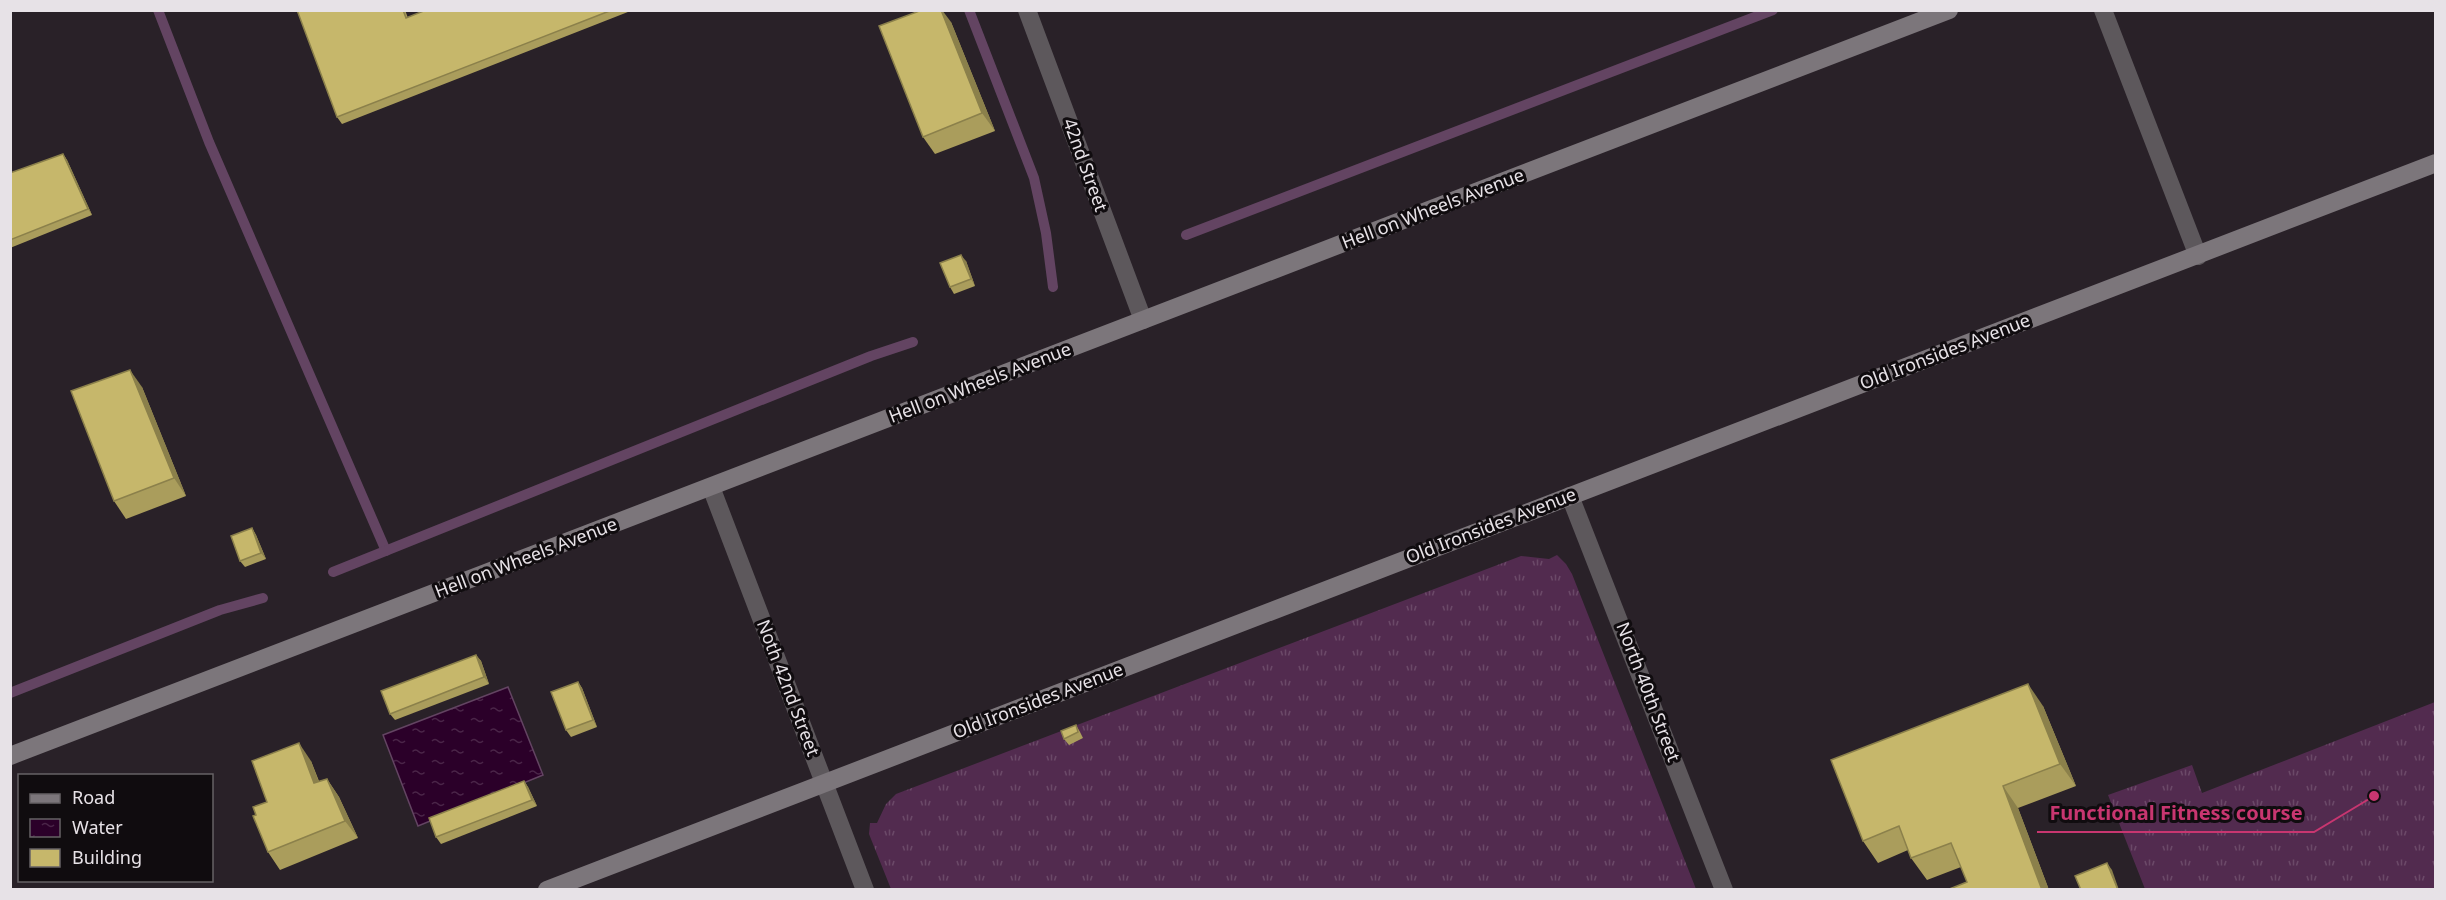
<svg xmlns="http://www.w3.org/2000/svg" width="2446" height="900" viewBox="0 0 2446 900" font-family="'Noto Sans',sans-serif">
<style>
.grass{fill:url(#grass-tufts)}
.water{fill:url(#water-ripples);stroke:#634462;stroke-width:1.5}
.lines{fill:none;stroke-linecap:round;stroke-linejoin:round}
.stream{stroke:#634462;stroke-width:10}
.street{stroke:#5d585c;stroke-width:18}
.secondary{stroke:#7c767b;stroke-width:18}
.wall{fill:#aa9d5c}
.shaded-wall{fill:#8b804b}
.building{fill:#c6b76b;stroke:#8b804b;stroke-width:1.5}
.labels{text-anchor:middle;stroke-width:6;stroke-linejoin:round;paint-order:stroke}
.street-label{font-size:18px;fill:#e7e2e7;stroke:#100c0f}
.leader{fill:none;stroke:#c83670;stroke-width:2}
.callout-dot{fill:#c83670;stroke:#100c0f;stroke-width:2}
.callout-label{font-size:20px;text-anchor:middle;font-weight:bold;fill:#c83670;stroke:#100c0f;stroke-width:6;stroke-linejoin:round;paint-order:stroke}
</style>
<defs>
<pattern id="grass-tufts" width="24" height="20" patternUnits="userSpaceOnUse" patternTransform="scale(1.5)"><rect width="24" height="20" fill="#522b4f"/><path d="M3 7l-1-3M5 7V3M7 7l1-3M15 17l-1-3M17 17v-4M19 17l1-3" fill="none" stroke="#6b4968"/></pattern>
<pattern id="water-ripples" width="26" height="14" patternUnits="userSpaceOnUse" patternTransform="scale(1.5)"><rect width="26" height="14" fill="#2b0029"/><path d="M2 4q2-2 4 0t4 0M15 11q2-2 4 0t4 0" fill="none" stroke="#4a2548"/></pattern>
</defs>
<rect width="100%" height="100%" fill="#292128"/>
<!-- grass -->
<g class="grass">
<polygon points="1557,555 1566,564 1572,574 1696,889 891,889 869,834 870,823 877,823 886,804 896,794 1521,556 1549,559"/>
<polygon points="2435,702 2435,889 2145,889 2108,795 2192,765 2202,793"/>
</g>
<!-- water -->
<polygon class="water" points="508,687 543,775 418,826 383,735"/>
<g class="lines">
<!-- stream -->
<g class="stream">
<polyline points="158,10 209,142 386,551"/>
<polyline points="969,10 1034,178 1046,233 1053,287"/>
<polyline points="1186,235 1773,10"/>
<polyline points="333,572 871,356 913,342"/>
<polyline points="10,693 220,610 263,598"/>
</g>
<!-- street -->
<g class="street">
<polyline points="1027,10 1143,320"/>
<polyline points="2103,10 2198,256"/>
<polyline points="711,487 865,890"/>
<polyline points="1570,496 1724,890"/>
</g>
<!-- secondary -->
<g class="secondary">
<polyline points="10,756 1949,10"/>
<polyline points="547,890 2436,163"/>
</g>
</g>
<!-- wall -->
<g class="wall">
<polygon points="297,10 405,10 408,18 426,10 633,10 342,124 337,117"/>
<polygon points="951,22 995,131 935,154 923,137"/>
<polygon points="63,154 67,160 92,215 10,248 10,173"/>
<polygon points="966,261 975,286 954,294 950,287"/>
<polygon points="142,387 186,496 126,519 114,501"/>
<polygon points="252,528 256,535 266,559 245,567 240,561"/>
<polygon points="476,655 481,661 489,684 395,720 390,714"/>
<polygon points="578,682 582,688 597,727 571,737 566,730"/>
<polygon points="2043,706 2076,786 2018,808 2049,890 1947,890 1967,882 1961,867 1927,880 1911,858 1908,850 1878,863 1863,841"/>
<polygon points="1076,725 1080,732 1083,738 1069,745 1064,739"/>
<polygon points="311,761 319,781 327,779 339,797 358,838 280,870 268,852 256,815 267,802"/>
<polygon points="524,781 528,787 537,806 441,844 436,837"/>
</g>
<!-- shaded-wall -->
<g class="shaded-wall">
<polygon points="941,10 942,10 951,22 995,131 982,113"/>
<polygon points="63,154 67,160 92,215 88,209"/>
<polygon points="961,255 966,261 975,286 971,279"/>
<polygon points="130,370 142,387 186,496 174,478"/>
<polygon points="252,528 256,535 266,559 261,553"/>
<polygon points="476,655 481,661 489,684 484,677"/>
<polygon points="578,682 582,688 597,727 593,720"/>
<polygon points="2028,684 2043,706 2076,786 2060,764"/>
<polygon points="299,743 311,761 326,801 314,783"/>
<polygon points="327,779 339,797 358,838 345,821"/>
<polygon points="524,781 528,787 537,806 532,800"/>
<polygon points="2003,786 2018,808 2049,890 2042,890"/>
<polygon points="2107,863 2112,870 2119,890 2118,890"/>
</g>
<!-- building -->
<g class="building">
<polygon points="297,10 403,10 406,18 426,10 612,10 337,117"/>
<polygon points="922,10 941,10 982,113 923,137 879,26"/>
<polygon points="63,154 88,209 10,240 10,173"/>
<polygon points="961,255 971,279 950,287 940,263"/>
<polygon points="130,370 174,478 114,501 71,391"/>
<polygon points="252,528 261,553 240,561 231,536"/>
<polygon points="476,655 484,677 390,714 381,691"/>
<polygon points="578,682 593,720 566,730 551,692"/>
<polygon points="2028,684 2060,764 2003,786 2042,890 1947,890 1967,882 1951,843 1911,858 1899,826 1863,841 1831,760"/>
<polygon points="1076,725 1078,732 1064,739 1061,731"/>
<polygon points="299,743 314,783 327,779 345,821 268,852 253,816 256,815 253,807 267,802 252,761"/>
<polygon points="524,781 532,800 436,837 429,818"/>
<polygon points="2107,863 2118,890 2081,890 2075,876"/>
</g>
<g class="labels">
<!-- street labels -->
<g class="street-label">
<text transform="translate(1085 165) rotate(70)" y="6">42nd Street</text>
<text transform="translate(1433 209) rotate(-21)" y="6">Hell on Wheels Avenue</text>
<text transform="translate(1945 352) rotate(-21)" y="6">Old Ironsides Avenue</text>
<text transform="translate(980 383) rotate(-21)" y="6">Hell on Wheels Avenue</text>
<text transform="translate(1491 526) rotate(-21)" y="6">Old Ironsides Avenue</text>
<text transform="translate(526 558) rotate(-21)" y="6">Hell on Wheels Avenue</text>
<text transform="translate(788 688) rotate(69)" y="6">Noth 42nd Street</text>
<text transform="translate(1648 692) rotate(69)" y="6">North 40th Street</text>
<text transform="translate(1038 701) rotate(-21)" y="6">Old Ironsides Avenue</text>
</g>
</g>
<!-- callouts -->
<path class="leader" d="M2374 796L2314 832H2037"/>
<circle class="callout-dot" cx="2374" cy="796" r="6"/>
<g class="callout-label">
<text x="2176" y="820">Functional Fitness course</text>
</g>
<!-- border -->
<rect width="2446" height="900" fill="none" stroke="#e7e2e7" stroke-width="24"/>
<!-- legend -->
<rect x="18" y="774" width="195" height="108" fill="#100c0f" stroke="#666265" stroke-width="1.5"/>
<rect x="30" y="794" width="30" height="9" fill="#7c767b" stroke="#666265" stroke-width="1.5"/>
<text x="72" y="804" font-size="18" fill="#e7e2e7">Road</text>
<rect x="30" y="819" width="30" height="18" fill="url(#water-ripples)" stroke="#666265" stroke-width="1.5"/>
<text x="72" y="834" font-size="18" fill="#e7e2e7">Water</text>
<rect x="30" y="849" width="30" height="18" fill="#c6b76b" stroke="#666265" stroke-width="1.5"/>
<text x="72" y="864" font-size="18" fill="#e7e2e7">Building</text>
</svg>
